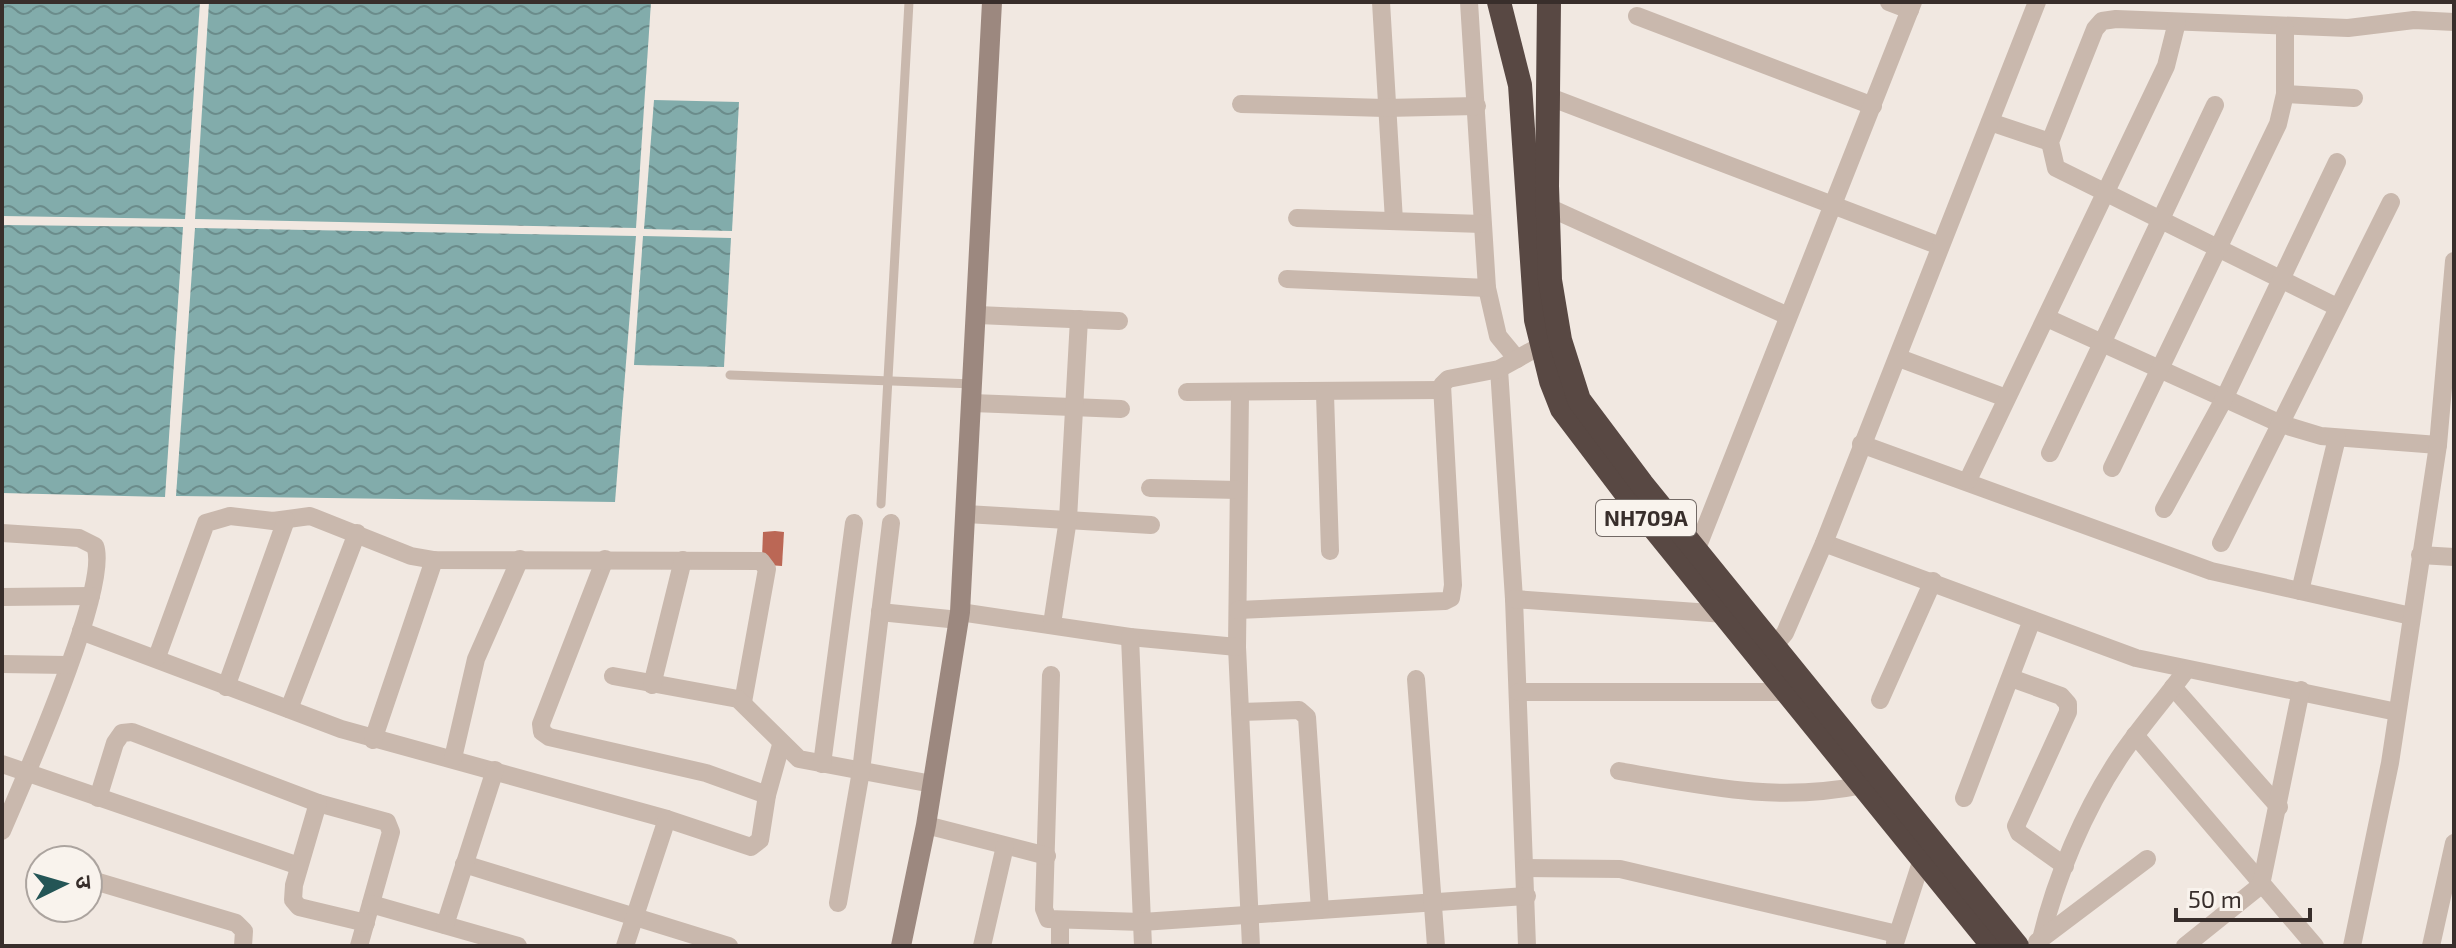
<svg xmlns="http://www.w3.org/2000/svg" width="2456" height="948" viewBox="0 0 2456 948" font-family="'Exo 2','Noto Sans Devanagari',sans-serif">
<style>
.water{fill:url(#water-waves)}
.building{fill:#bb6755}
.lines{fill:none;stroke-linecap:round;stroke-linejoin:round}
.lane{stroke:#c9b8ad;stroke-width:9}
.street{stroke:#c9b8ad;stroke-width:18}
.secondary{stroke:#9c887f;stroke-width:20}
.highway{stroke:#584843;stroke-width:24}
.labels{text-anchor:middle;stroke-width:6;stroke-linejoin:round;paint-order:stroke}
.shield{fill:#f9f3ed;stroke:#726965;stroke-width:2}
.shield-label{font-size:22px;font-weight:bold;fill:#382e2b}
</style>
<defs>
<pattern id="water-waves" width="16" height="10" patternUnits="userSpaceOnUse" patternTransform="scale(2)"><rect width="16" height="10" fill="#82acab"/><path d="M0 5q4-4 8 0t8 0" fill="none" stroke="#6b8c8b"/></pattern>
</defs>
<rect width="100%" height="100%" fill="#f1e8e1"/>
<!-- water -->
<g class="water">
<polygon points="2,2 200,2 185,219 2,216"/>
<polygon points="209,2 651,2 636,228 195,219"/>
<polygon points="654,100 739,102 732,231 644,229"/>
<polygon points="2,225 183,227 165,497 2,493"/>
<polygon points="195,228 636,236 615,502 176,496"/>
<polygon points="643,236 731,238 724,367 634,365"/>
</g>
<!-- building -->
<polygon class="building" points="775,531 784,532 782,566 768,565 762,558 763,532"/>
<g class="lines">
<!-- lane -->
<g class="lane">
<polyline points="730,375 974,384"/>
<polyline points="881,504 909,2"/>
</g>
<!-- street -->
<g class="street">
<polyline points="1381,2 1394,221"/>
<polyline points="1469,2 1487,288 1498,336 1517,359"/>
<polyline points="1889,2 1910,10"/>
<polyline points="1637,16 1873,106"/>
<polyline points="2285,94 2354,98"/>
<polyline points="1547,96 1940,246"/>
<polyline points="1241,104 1385,108 1477,106"/>
<polyline points="1990,122 2050,142"/>
<polyline points="1548,207 1788,316"/>
<polyline points="1297,218 1482,224"/>
<polyline points="1287,279 1487,288"/>
<polyline points="2337,307 2056,168 2050,142 2095,29 2102,21 2116,19 2348,28 2414,20 2454,22"/>
<polyline points="978,315 1119,321"/>
<polyline points="2047,318 2281,424 2321,436 2438,445"/>
<polyline points="1899,358 2006,398"/>
<polyline points="1499,369 1514,599 1527,946"/>
<polyline points="1187,392 1441,390"/>
<polyline points="1240,394 1237,647 1251,946"/>
<polyline points="1325,394 1330,551"/>
<polyline points="972,403 1121,409"/>
<polyline points="1861,444 2211,571 2411,616"/>
<polyline points="2050,453 2215,105"/>
<polyline points="2112,468 2278,124 2285,94 2285,27"/>
<polyline points="1968,480 2166,66 2177,22"/>
<polyline points="1150,488 1238,490"/>
<polyline points="2164,509 2224,399 2337,162"/>
<polyline points="966,514 1151,525"/>
<path d="M2 533 79 538 95 546C111 585 22 784 2 831"/>
<polyline points="1824,543 2136,658 2397,712"/>
<polyline points="2221,543 2391,202"/>
<polyline points="1696,551 1913,2"/>
<polyline points="2420,555 2454,557"/>
<polyline points="605,559 541,724 542,732 549,737 706,773 767,795"/>
<polyline points="2300,591 2337,438"/>
<polyline points="2,597 91,596"/>
<polyline points="1514,599 1725,614"/>
<polyline points="1238,610 1445,601 1451,598 1453,585 1442,385 1448,379 1499,369 1542,345"/>
<polyline points="880,612 959,620"/>
<polyline points="960,612 1130,637 1237,647"/>
<polyline points="1052,624 1068,519 1079,319"/>
<polyline points="81,631 341,729 667,819 751,847 760,840 767,795 781,745"/>
<polyline points="1130,637 1143,946"/>
<polyline points="1766,656 1785,633 1824,543 2037,2"/>
<polyline points="157,657 206,523 230,516 273,521 310,516 411,556 434,560 761,561 767,569 743,702"/>
<polyline points="2,664 67,665"/>
<polyline points="1051,675 1044,909 1048,919 1142,922 1527,896"/>
<polyline points="613,676 738,699 799,759 932,784"/>
<polyline points="2011,678 2061,696 2068,704 2068,712 2016,826 2019,833 2065,866"/>
<polyline points="1416,679 1436,946"/>
<polyline points="652,685 683,560"/>
<polyline points="226,687 286,520"/>
<polyline points="2173,687 2279,807"/>
<polyline points="1518,692 1786,692"/>
<polyline points="1880,700 1933,581"/>
<polyline points="289,709 357,533"/>
<polyline points="1240,712 1299,710 1307,717 1320,910"/>
<polyline points="2135,735 2315,946"/>
<polyline points="373,740 434,560"/>
<polyline points="453,758 476,659 520,559"/>
<polyline points="2,764 299,866"/>
<polyline points="822,764 854,523"/>
<path d="M1619 771C1705 786 1776 803 1863 785"/>
<polyline points="98,798 115,743 122,733 132,732 318,803 387,822 391,832 359,946"/>
<polyline points="1964,798 2032,620"/>
<polyline points="318,803 294,885 293,900 299,907 366,923"/>
<polyline points="926,825 1047,856"/>
<polyline points="464,864 729,946"/>
<polyline points="1525,868 1620,869 1897,934"/>
<polyline points="88,879 236,923 244,931 243,946"/>
<polyline points="838,903 861,771 891,523"/>
<polyline points="371,904 518,946"/>
<polyline points="1060,921 1060,946"/>
<polyline points="445,925 495,770"/>
<path d="M2041 939C2056 877 2084 811 2119 758 2140 727 2165 699 2187 669"/>
<polyline points="2037,942 2147,859"/>
<polyline points="1895,943 1922,859"/>
<polyline points="625,946 667,819"/>
<polyline points="982,946 1005,846"/>
<polyline points="2185,946 2261,885 2301,690"/>
<polyline points="2352,946 2390,763 2438,445 2454,261"/>
<polyline points="2431,946 2454,843"/>
</g>
<!-- secondary -->
<polyline class="secondary" points="901,946 926,825 960,612 992,2"/>
<!-- highway -->
<g class="highway">
<polyline points="1499,2 1520,85 1536,320 1551,381 1562,409 1628,496 1993,946"/>
<polyline points="1549,2 1547,186 1550,280 1560,340 1579,400 1642,484 2017,946"/>
</g>
</g>
<g class="labels">
<!-- shield labels -->
<rect class="shield" x="1596" y="500" width="100" height="36" rx="6"/>
<g class="shield-label">
<text x="1646" y="526">NH709A</text>
</g>
</g>
<!-- border -->
<rect width="2456" height="948" fill="none" stroke="#382e2b" stroke-width="8"/>
<!-- north arrow -->
<g transform="translate(64 884) rotate(85)"><circle r="38" fill="#f9f3ed" stroke="#aca49f" stroke-width="2"/>
<path d="M0-6L14 30L0 20L-14 30Z" fill="#245556"/>
<text y="-12" font-size="22" font-weight="bold" text-anchor="middle" fill="#382e2b">उ</text>
</g>
<!-- scale -->
<path d="M2176 908v12h134v-12" fill="none" stroke="#382e2b" stroke-width="4"/>
<text x="2188" y="908" font-size="24" fill="#382e2b" stroke="#f9f3ed" stroke-width="6" paint-order="stroke">50 m</text>
</svg>
